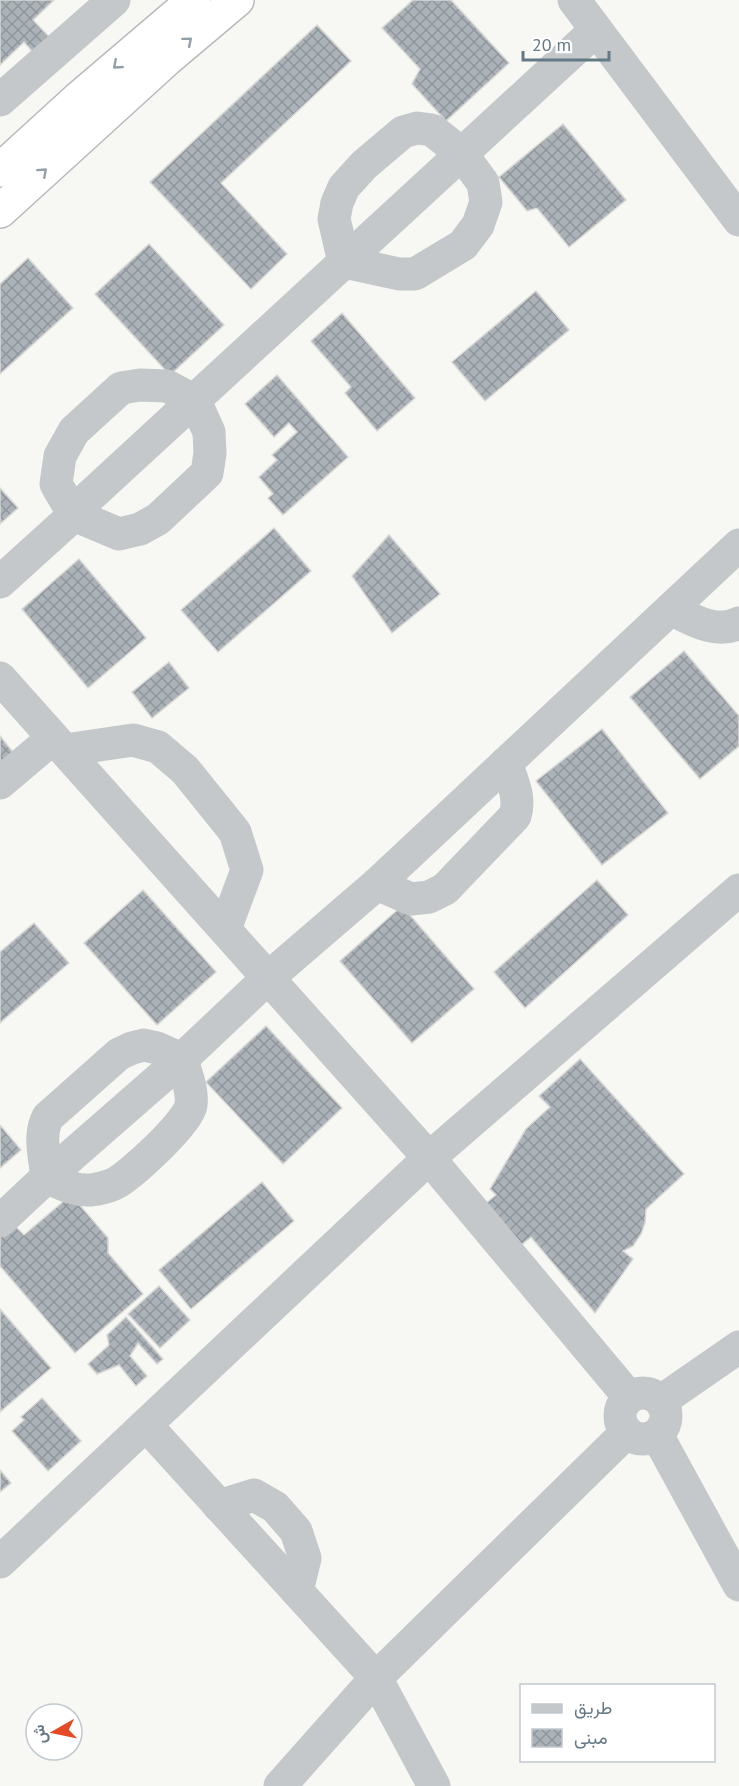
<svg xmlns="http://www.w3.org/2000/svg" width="739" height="1786" viewBox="0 0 739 1786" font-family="'PT Sans',Vazirmatn,sans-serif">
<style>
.building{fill:url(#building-cross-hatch);stroke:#d8d8d6;stroke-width:1.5}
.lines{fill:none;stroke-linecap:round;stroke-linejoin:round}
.highway-casing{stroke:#b7babd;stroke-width:36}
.minor{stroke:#c4c8cb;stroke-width:33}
.highway{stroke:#fff;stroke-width:33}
.oneway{stroke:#93a0aa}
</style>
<defs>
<pattern id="building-cross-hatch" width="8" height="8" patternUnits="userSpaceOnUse" patternTransform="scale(1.5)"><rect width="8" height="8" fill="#abb3b9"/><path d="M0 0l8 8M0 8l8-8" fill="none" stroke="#8f969c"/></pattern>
</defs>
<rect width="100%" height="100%" fill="#f7f7f3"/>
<!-- building -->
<g class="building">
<polygon points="0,0 54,0 33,20 54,42 38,58 24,42 0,65"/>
<polygon points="413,0 451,0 509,63 446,121 412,84 420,69 382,28"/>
<polygon points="317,25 351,61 221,183 287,254 251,289 150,182"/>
<polygon points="563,124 626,200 569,247 537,208 527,211 499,177"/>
<polygon points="149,244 224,325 170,375 95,294"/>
<polygon points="28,258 73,308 0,374 0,284"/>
<polygon points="536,291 569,330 485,401 452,362"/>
<polygon points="342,313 415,398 377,431 345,393 351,387 311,341"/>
<polygon points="277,375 348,457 283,515 268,498 273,494 259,477 277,460 272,455 297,432 289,423 274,437 245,404"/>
<polygon points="0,488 18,508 0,524"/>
<polygon points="274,528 311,571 218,652 181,610"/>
<polygon points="389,535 440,594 392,633 352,576"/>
<polygon points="79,559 146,638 88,688 22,609"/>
<polygon points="684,651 739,716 739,746 700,779 630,697"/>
<polygon points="169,662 189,688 152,718 132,692"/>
<polygon points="602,729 668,813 602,865 536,781"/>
<polygon points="0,736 16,756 0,769"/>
<polygon points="597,880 628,915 525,1008 494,972"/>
<polygon points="143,890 216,972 157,1025 84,943"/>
<polygon points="402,906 474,989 412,1043 340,961"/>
<polygon points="34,923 69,963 0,1023 0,952"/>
<polygon points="266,1026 342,1108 283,1164 206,1082"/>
<polygon points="580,1059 684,1174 646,1209 645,1223 641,1234 633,1246 623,1251 633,1259 595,1313 531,1237 520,1246 485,1204 496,1195 490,1189 526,1129 550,1107 539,1096"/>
<polygon points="0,1125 21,1150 0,1168"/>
<polygon points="262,1182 294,1221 191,1309 159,1270"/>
<polygon points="71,1195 108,1238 108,1253 143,1294 75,1353 0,1266 0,1237 14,1225 24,1235"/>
<polygon points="159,1286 190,1320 160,1348 128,1314"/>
<polygon points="0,1309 51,1368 0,1412"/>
<polygon points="126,1317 163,1359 157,1364 138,1343 130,1356 147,1376 136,1386 119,1365 97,1374 88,1364 109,1345 107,1335"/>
<polygon points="42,1398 81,1441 48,1471 12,1431 24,1420 21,1417"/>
<polygon points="0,1470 11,1483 0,1492"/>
</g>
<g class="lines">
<defs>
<g id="highway">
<polyline points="0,170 79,98 194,0"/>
<polyline points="0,211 167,59 237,0"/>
</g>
</defs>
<!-- highway casing -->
<use href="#highway" class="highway-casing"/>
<!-- minor -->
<g class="minor">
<polyline points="574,0 739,220"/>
<polyline points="0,100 114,0"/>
<polygon points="417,128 432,130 461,153 483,183 486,202 478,225 463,245 415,274 399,274 344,262 334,219 337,203 344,187 364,165 403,132"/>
<polygon points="140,385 167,386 195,401 209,432 210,453 207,473 158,519 140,529 119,534 74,515 56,484 60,456 74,431 121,388"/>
<polyline points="0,582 74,515 75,510 596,30"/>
<path d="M671 609C691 619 716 635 739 623"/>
<polyline points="0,678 429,1158 629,1397"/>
<polyline points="65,750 133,740 158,747 185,770 235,832 247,870 225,929"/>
<polyline points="0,783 53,738"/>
<path d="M377 884 411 899 429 897 445 889 515 816C521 797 512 781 506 763"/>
<path d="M144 1045 157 1048 182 1059C186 1074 193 1090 191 1105 189 1122 130 1176 114 1184 107 1187 98 1189 91 1190 74 1191 62 1184 47 1177 45 1158 38 1135 48 1117L119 1054 132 1048Z"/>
<polyline points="0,1221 47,1177 182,1059 269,977 377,884 739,545"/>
<circle cx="643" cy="1416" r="23"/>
<polyline points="661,1401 739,1347"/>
<polyline points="146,1425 376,1678 434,1786"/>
<polyline points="657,1435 739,1585"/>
<polyline points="219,1506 254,1495 275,1507 296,1531 305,1558 297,1591"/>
<polyline points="0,1562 429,1158 739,890"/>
<polyline points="280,1786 376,1678 627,1432"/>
</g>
<!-- highway -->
<use href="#highway" class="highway"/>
</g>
<!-- one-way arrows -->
<defs><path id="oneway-chevron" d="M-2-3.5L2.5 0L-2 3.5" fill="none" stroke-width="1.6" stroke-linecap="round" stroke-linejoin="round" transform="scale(1.5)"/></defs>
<g class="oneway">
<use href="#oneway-chevron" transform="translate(188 41) rotate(-40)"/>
<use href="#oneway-chevron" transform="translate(117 65) rotate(139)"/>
<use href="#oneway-chevron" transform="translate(43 172) rotate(-42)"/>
</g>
<!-- legend -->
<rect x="520" y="1684" width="195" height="78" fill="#ffffff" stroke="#c1c9ce" stroke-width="1.5"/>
<rect x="532" y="1704" width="30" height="9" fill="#c4c8cb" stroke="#c1c9ce" stroke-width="1.5"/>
<text x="574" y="1714" font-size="18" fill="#657885">طريق</text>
<rect x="532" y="1729" width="30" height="18" fill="url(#building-cross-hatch)" stroke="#c1c9ce" stroke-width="1.5"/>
<text x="574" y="1744" font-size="18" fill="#657885">مبنى</text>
<!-- north arrow -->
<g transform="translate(54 1732) rotate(261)"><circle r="28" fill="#ffffff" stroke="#c1c9ce" stroke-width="1.5"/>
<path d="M0-4.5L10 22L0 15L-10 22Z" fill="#e44a26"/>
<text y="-9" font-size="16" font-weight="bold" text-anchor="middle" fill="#657885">ش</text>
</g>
<!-- scale -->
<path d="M523 51v9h86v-9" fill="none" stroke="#657885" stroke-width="3"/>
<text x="532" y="51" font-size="18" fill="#657885" stroke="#ffffff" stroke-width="4.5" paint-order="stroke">20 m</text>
</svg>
